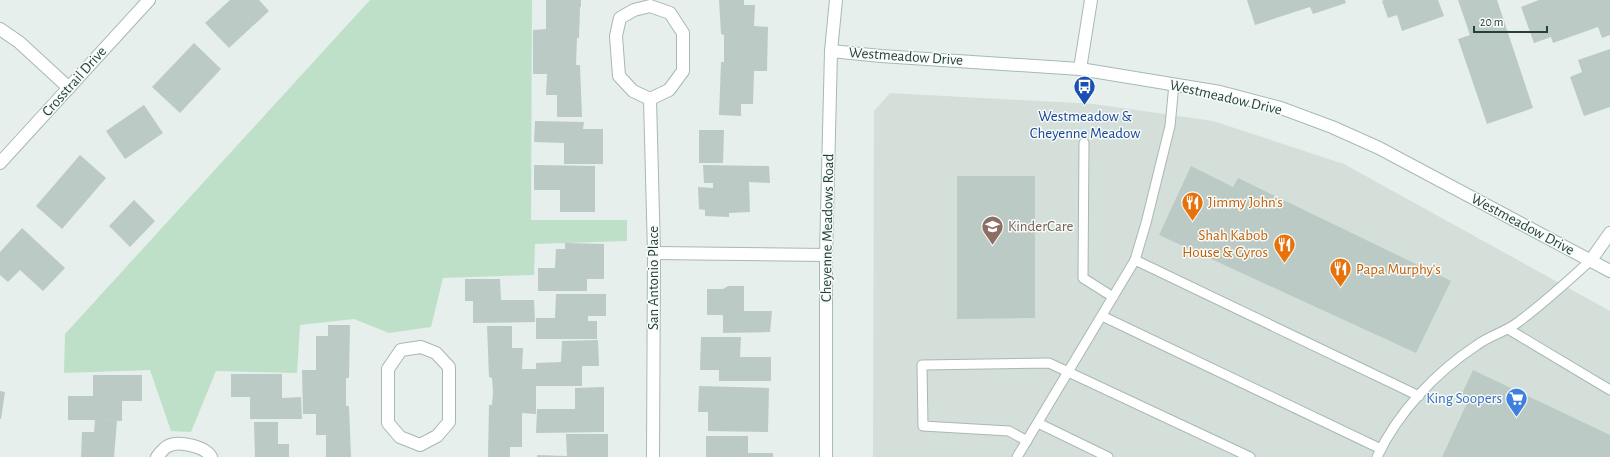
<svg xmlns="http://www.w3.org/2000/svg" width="1610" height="457" viewBox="0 0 1610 457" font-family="'Alegreya Sans',sans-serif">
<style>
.built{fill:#d4dfda}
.green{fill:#bfe0c8}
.building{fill:#bbcac4}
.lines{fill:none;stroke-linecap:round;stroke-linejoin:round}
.lane-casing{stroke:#a8b8b2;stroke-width:11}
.street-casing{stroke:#a8b8b2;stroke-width:14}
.secondary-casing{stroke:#a4bbb3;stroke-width:14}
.lane{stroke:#fff;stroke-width:9}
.street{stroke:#fff;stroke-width:12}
.secondary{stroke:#fff;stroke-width:12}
.labels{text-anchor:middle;stroke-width:3;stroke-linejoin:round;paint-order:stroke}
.street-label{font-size:15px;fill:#24423a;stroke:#f7fbf9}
.transit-label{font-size:15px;fill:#164399;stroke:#f7fbf9}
.food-label{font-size:15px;fill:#c56008;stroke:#f7fbf9;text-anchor:start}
.education-label{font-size:15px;fill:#785e54;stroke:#f7fbf9;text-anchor:start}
.shop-label{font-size:15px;fill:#366cbe;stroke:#f7fbf9;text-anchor:end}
</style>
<rect width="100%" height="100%" fill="#e6efeb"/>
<!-- built -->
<polygon class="built" points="890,93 1094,104 1213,121 1344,164 1610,311 1610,457 873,457 874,111"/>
<!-- green -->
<polygon class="green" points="370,0 532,0 531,220 627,220 627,241 535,244 534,275 443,278 431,327 389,333 354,319 300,325 297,373 216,371 191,432 171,431 150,370 64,373 65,334"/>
<!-- building -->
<g class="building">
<polygon points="230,0 259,0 269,11 229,48 205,23"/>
<polygon points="546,0 581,0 581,7 580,7 579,38 577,38 576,65 580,65 582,117 557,117 557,95 546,95 547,74 533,74 533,30 546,29"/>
<polygon points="719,0 744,0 744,5 755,5 754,26 768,27 767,71 754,71 753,104 741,104 741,116 719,115 721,62 724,62 724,35 721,34"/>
<polygon points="1247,0 1345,0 1346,3 1313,14 1310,7 1255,25"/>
<polygon points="1384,0 1438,0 1444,16 1402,31 1397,15 1388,18 1382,1"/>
<polygon points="1458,0 1497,0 1533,108 1487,124 1458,39 1470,35"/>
<polygon points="1539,0 1610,0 1610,35 1602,38 1598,27 1553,43 1551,37 1534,43 1521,7"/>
<polygon points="194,43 221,69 180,113 152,87"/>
<polygon points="1610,49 1610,107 1584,116 1570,77 1582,72 1578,60"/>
<polygon points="144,105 163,133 125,159 106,131"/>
<polygon points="535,121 584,122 583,129 603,129 603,164 564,164 564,143 534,142"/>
<polygon points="699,130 724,130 723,163 699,163"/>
<polygon points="80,155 106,178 62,229 36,206"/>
<polygon points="534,165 595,166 595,212 560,212 560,190 534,190"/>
<polygon points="703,165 769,166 770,183 749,182 750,212 729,213 729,217 705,216 705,210 699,209 698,187 713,188 713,183 704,183"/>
<polygon points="1191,166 1233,187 1238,178 1451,281 1416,353 1159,235"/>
<polygon points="957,176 1035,176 1035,318 957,319"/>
<polygon points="134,200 155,221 130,247 109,226"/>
<polygon points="22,228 65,268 43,291 20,270 8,282 0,275 0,252"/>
<polygon points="565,243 604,244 604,279 587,279 587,291 538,291 538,268 555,268 556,249 565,249"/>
<polygon points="465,279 500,279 501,300 534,300 535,322 473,323 473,301 465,301"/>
<polygon points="728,286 744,286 744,311 772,311 770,332 723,333 723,315 707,315 707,289 723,289"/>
<polygon points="556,294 606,294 606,316 588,316 588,321 597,321 597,339 536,339 536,318 555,318"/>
<polygon points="328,325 350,325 349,378 346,378 346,406 349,406 351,457 326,457 326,435 316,435 316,414 303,414 302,370 316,370 316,336 328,336"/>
<polygon points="487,326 512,326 512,348 523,348 522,369 536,369 536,363 561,362 562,341 598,340 599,366 582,366 582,386 536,386 536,414 522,413 522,447 510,447 510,457 488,457 489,405 492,405 493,392 492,378 489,377"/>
<polygon points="701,337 741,337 740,357 771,357 771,381 719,381 719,370 700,370"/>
<polygon points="1473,370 1610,435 1610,457 1442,457 1468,401 1460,398"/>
<polygon points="231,374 282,374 282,398 301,397 302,419 250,419 250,397 231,397"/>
<polygon points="93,375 142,375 142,401 122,401 122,421 98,420 117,421 114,457 81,457 82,432 94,432 95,420 68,420 68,396 93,396"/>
<polygon points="699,386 769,388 768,432 708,431 708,412 698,412"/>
<polygon points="604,387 604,432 536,433 537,409 575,409 575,388"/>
<polygon points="0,391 5,392 1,419 0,419"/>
<polygon points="254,422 278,422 278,444 289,444 289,457 255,457"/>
<polygon points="566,434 608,434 608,457 537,457 537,455 567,456"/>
<polygon points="706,436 748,436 748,453 773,453 773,457 706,457"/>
</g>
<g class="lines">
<defs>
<g id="lane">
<polyline points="1084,143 1083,278 1113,297"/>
<polyline points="1135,260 1419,396"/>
<polyline points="1102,316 1381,449"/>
<polyline points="1508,329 1610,390"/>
<polyline points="1038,423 1108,457"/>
<polyline points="1027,441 1009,431 923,426 922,365 1049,363 1250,457"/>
<polyline points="1017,457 1135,260 1146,223 1170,126 1174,84"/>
<path d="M1377 457C1398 412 1436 372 1477 345 1489 336 1505 332 1517 323 1543 304 1567 282 1591 260"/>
</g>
<g id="street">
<polygon points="650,6 670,13 683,33 683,71 669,90 650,99 633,91 619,76 616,36 620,18 634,10"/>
<polyline points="0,29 19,42 69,88"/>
<polyline points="1080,69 1091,0"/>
<polyline points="650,99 654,253 653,457"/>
<polyline points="0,163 149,0"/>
<polyline points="654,253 826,255"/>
<polyline points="1591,260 1610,233"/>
<polygon points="421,347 436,353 449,367 449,422 437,436 420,445 400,437 388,423 388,369 401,350"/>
<path d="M157 457C160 453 164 448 168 446 179 440 206 447 211 457"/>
</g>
<g id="secondary">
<polyline points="831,51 881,56 1080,69 1220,92 1281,108 1332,127 1379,148 1610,271"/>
<polyline points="826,457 826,255 831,51 836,0"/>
</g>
</defs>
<!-- lane casing -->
<use href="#lane" class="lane-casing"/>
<!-- street casing -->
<use href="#street" class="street-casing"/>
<!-- secondary casing -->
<use href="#secondary" class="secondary-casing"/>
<!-- lane -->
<use href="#lane" class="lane"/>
<!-- street -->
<use href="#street" class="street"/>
<!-- secondary -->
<use href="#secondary" class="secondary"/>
</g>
<!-- icons -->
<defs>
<symbol id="bus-pin" viewBox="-11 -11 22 30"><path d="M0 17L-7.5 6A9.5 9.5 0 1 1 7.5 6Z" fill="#1a4fb4" stroke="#f7fbf9"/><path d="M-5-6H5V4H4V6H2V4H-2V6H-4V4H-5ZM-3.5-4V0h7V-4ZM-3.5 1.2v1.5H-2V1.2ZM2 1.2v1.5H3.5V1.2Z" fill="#fff"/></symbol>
<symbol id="restaurant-pin" viewBox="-11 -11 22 30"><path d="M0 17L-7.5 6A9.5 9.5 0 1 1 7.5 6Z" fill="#e8710a" stroke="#f7fbf9"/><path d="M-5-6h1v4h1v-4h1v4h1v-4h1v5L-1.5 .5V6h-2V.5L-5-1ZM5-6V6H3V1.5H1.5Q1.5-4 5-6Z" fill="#fff"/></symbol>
<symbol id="school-pin" viewBox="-11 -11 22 30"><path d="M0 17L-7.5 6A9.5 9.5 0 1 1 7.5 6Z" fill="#8d6e63" stroke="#f7fbf9"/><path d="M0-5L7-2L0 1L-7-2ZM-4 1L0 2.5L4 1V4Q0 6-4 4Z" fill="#fff"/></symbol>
<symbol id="supermarket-pin" viewBox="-11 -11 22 30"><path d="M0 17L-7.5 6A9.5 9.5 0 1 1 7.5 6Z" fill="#3f7fe0" stroke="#f7fbf9"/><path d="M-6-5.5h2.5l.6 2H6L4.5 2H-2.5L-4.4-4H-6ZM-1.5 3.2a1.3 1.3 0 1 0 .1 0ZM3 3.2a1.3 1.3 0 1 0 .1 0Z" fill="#fff"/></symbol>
</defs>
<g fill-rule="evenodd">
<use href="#bus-pin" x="1072" y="74" width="25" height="34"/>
<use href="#restaurant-pin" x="1180" y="190" width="25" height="34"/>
<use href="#school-pin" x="980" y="214" width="25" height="34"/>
<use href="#restaurant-pin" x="1272" y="232" width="25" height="34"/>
<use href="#restaurant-pin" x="1328" y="256" width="25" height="34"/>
<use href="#supermarket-pin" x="1504" y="386" width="25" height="34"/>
</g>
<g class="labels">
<!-- street labels -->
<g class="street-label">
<text transform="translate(906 56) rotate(4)" y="5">Westmeadow Drive</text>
<text transform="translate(74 81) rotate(-48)" y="5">Crosstrail Drive</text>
<text transform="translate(1226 97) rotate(13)" y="5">Westmeadow Drive</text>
<text transform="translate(1523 224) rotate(28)" y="5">Westmeadow Drive</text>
<text transform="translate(827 228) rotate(-89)" y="5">Cheyenne Meadows Road</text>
<text transform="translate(653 278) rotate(-90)" y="5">San Antonio Place</text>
</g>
<!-- transit labels -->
<g class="transit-label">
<text x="1085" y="121">Westmeadow &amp;<tspan x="1085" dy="17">Cheyenne Meadow</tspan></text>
</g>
<!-- food labels -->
<g class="food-label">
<text x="1208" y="207">Jimmy John's</text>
<text x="1268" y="240" text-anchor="end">Shah Kabob<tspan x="1268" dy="17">House &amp; Gyros</tspan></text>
<text x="1356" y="274">Papa Murphy's</text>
</g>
<!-- education labels -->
<g class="education-label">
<text x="1008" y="231">KinderCare</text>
</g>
<!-- shop labels -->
<g class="shop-label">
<text x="1502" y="403">King Soopers</text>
</g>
</g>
<!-- scale -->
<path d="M1474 26v6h73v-6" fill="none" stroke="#24423a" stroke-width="2"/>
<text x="1480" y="26" font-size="12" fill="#24423a" stroke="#f7fbf9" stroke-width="3" paint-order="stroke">20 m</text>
</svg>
